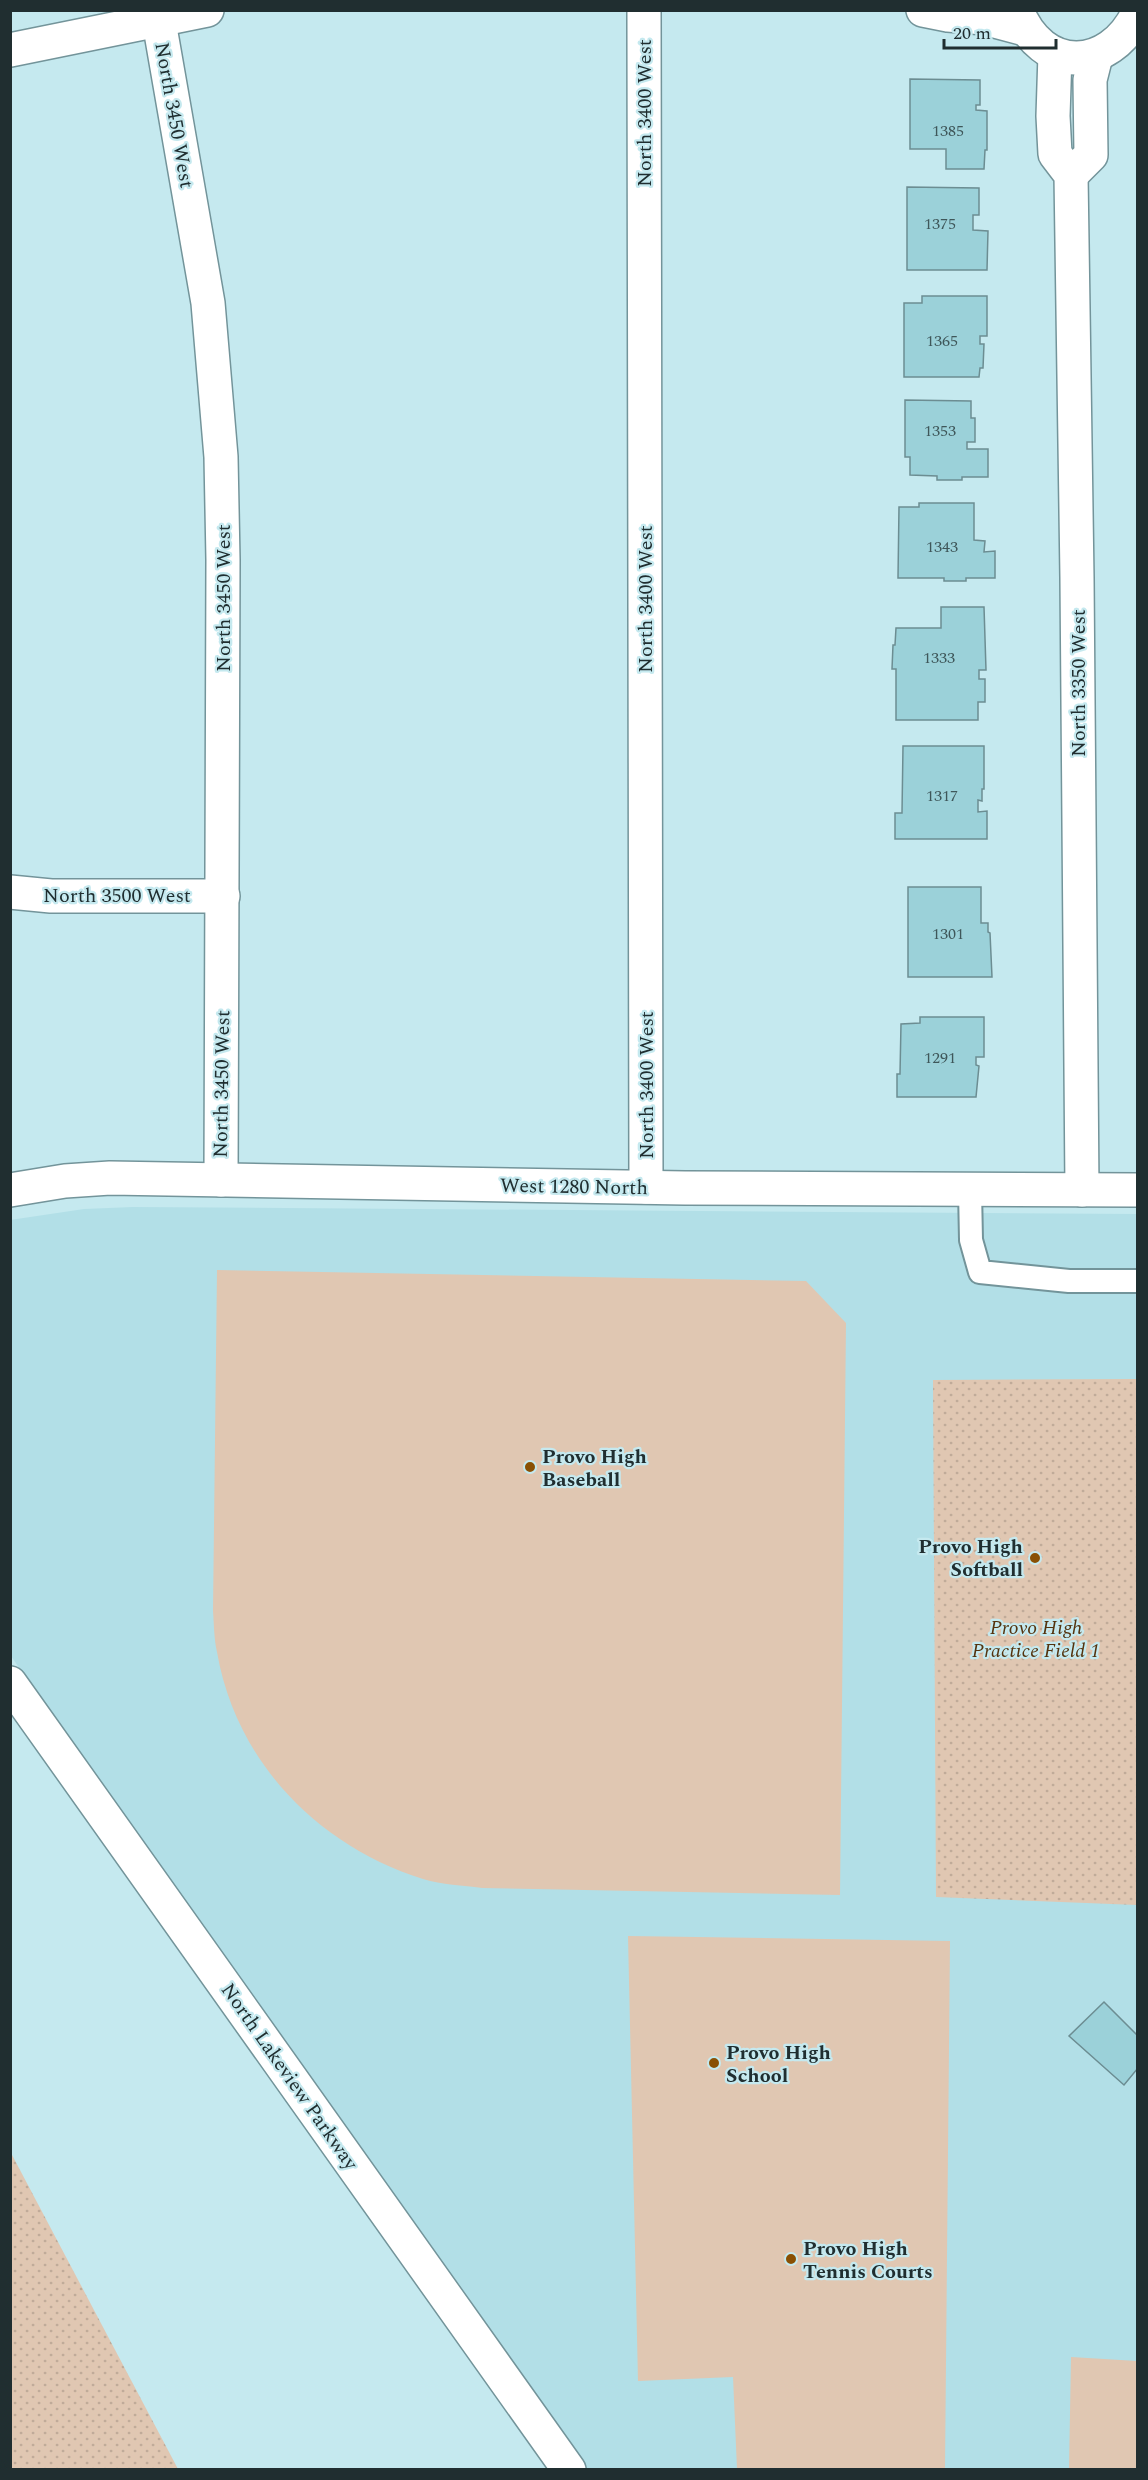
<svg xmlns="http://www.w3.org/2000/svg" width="1148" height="2480" viewBox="0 0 1148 2480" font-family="Spectral,serif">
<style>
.built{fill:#b2dfe7}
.green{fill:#e0c7b2}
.park{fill:url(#park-dots)}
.building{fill:#9bd1d9;stroke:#6c8d92;stroke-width:1.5}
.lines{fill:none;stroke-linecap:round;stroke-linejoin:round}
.lane-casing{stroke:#73949a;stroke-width:26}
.street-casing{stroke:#73949a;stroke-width:36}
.secondary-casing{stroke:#73949a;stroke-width:36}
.lane{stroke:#fff;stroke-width:22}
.street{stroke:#fff;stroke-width:33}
.secondary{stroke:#fff;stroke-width:33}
.poi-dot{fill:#895004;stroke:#c5e9ef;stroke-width:2}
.labels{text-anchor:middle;stroke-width:4.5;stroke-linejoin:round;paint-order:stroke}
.number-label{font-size:16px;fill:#3f575a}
.street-label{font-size:20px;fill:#202e30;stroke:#c5e9ef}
.poi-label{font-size:20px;font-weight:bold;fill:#202e30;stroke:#c5e9ef;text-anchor:start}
.park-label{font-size:20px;font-style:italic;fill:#54330e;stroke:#c5e9ef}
</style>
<defs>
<pattern id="park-dots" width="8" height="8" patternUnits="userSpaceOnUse" patternTransform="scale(1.5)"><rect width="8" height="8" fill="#e0c7b2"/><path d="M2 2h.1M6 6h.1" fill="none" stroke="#c0ab99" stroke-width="1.8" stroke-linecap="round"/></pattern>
</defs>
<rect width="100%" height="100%" fill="#c5e9ef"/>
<!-- built -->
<polygon class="built" points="133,1207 1137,1214 1137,2469 570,2469 11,1656 10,1220 84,1209"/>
<!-- green -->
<g class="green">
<path d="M217 1270 806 1281 846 1323 840 1895 482 1888C463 1885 442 1885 423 1879 318 1846 236 1762 217 1652 214 1639 214 1624 213 1611Z"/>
<polygon points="628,1936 950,1941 945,2469 737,2469 733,2377 638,2381"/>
<polygon points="1071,2357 1137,2361 1137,2469 1069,2469"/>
</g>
<!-- park -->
<g class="park">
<polygon points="1137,1379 1137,1905 936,1897 933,1380"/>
<polygon points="10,2153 11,2153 178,2469 11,2469"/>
</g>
<!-- building -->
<g class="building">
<polygon points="910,79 980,80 980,105 976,105 976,110 987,111 987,150 985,150 984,169 946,169 946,149 910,149"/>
<polygon points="907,187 979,188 979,215 973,215 973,230 988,231 987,270 907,270"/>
<polygon points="922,296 987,296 987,336 980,336 980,344 984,344 983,368 980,368 979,377 904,377 904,303 922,303"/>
<polygon points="905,400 971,401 971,418 975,418 975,442 967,442 967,449 988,449 988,477 962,477 962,480 937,480 937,476 910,475 910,457 905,457"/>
<polygon points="919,503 974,503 974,540 985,541 984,552 995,551 995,578 966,578 966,581 944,581 944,578 898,578 899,507 919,507"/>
<polygon points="941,607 984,607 986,670 979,670 979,679 985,679 985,702 978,702 978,720 896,720 896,669 892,669 893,645 895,645 896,628 941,628"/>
<polygon points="903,746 984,746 984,789 982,789 982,801 978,800 978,812 987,811 987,839 895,839 895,813 902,813"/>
<polygon points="908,887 981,887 981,923 988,923 988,932 990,933 992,977 908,977"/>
<polygon points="920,1017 984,1017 984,1057 976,1057 976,1065 979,1066 976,1097 897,1097 897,1074 900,1074 901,1024 920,1023"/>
<polygon points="1104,2002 1138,2036 1138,2068 1124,2085 1069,2036"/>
</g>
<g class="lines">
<defs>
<polyline id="lane" points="970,1190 971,1240 980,1272 1069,1281 1138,1281"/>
<g id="street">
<polyline points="157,10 208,303 221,457 223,560 221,1180"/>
<polyline points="644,10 646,1187"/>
<polyline points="923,10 948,15 984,18 1025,29"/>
<polyline points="10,50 207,10"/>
<polyline points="1055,54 1053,116 1055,154 1071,175 1077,578 1082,1190"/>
<polyline points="1071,175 1091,155 1090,80 1096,56"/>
<polyline points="10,892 51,896 223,896"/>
</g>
<g id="secondary">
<path d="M1017 10C1042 74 1109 73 1138 13"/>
<polyline points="10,1190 65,1181 110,1178 685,1188 1138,1190"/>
<polyline points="10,1683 569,2470"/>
</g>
</defs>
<!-- lane casing -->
<use href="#lane" class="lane-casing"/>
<!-- street casing -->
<use href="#street" class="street-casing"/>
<!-- secondary casing -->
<use href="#secondary" class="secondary-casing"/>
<!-- lane -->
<use href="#lane" class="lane"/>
<!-- street -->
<use href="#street" class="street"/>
<!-- secondary -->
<use href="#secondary" class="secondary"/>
</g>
<!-- markers -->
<g class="poi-dot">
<circle cx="530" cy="1467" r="6"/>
<circle cx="1035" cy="1558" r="6"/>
<circle cx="714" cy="2063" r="6"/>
<circle cx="791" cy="2259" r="6"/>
</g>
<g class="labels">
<!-- number labels -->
<g class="number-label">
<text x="948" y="136">1385</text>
<text x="940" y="229">1375</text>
<text x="942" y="346">1365</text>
<text x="940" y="436">1353</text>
<text x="942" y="552">1343</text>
<text x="939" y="663">1333</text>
<text x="942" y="801">1317</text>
<text x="948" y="939">1301</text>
<text x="940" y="1063">1291</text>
</g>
<!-- street labels -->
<g class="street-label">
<text transform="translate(644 113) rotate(-90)" y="7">North 3400 West</text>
<text transform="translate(175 115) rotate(80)" y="7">North 3450 West</text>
<text transform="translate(223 598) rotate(-90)" y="7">North 3450 West</text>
<text transform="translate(645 599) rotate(-90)" y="7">North 3400 West</text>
<text transform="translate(1078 683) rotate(-90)" y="7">North 3350 West</text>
<text x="117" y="902">North 3500 West</text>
<text transform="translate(221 1084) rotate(-89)" y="7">North 3450 West</text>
<text transform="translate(646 1085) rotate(-90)" y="7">North 3400 West</text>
<text transform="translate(574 1186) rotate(1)" y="7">West 1280 North</text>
<text transform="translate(290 2076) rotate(55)" y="7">North Lakeview Parkway</text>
</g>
<!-- poi labels -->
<g class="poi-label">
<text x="542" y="1463">Provo High<tspan x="542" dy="23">Baseball</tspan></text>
<text x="1023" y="1553" text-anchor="end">Provo High<tspan x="1023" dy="23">Softball</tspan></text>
<text x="726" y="2059">Provo High<tspan x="726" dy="23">School</tspan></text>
<text x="803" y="2255">Provo High<tspan x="803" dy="23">Tennis Courts</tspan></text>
</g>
<!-- park labels -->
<g class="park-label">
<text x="1036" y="1634">Provo High<tspan x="1036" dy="23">Practice Field 1</tspan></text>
</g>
</g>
<!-- border -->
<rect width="1148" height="2480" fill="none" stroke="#202e30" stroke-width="24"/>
<!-- scale -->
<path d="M944 39v9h112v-9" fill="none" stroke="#202e30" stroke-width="3"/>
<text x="953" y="39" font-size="18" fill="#202e30" stroke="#c5e9ef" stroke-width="4.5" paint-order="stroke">20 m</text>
</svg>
